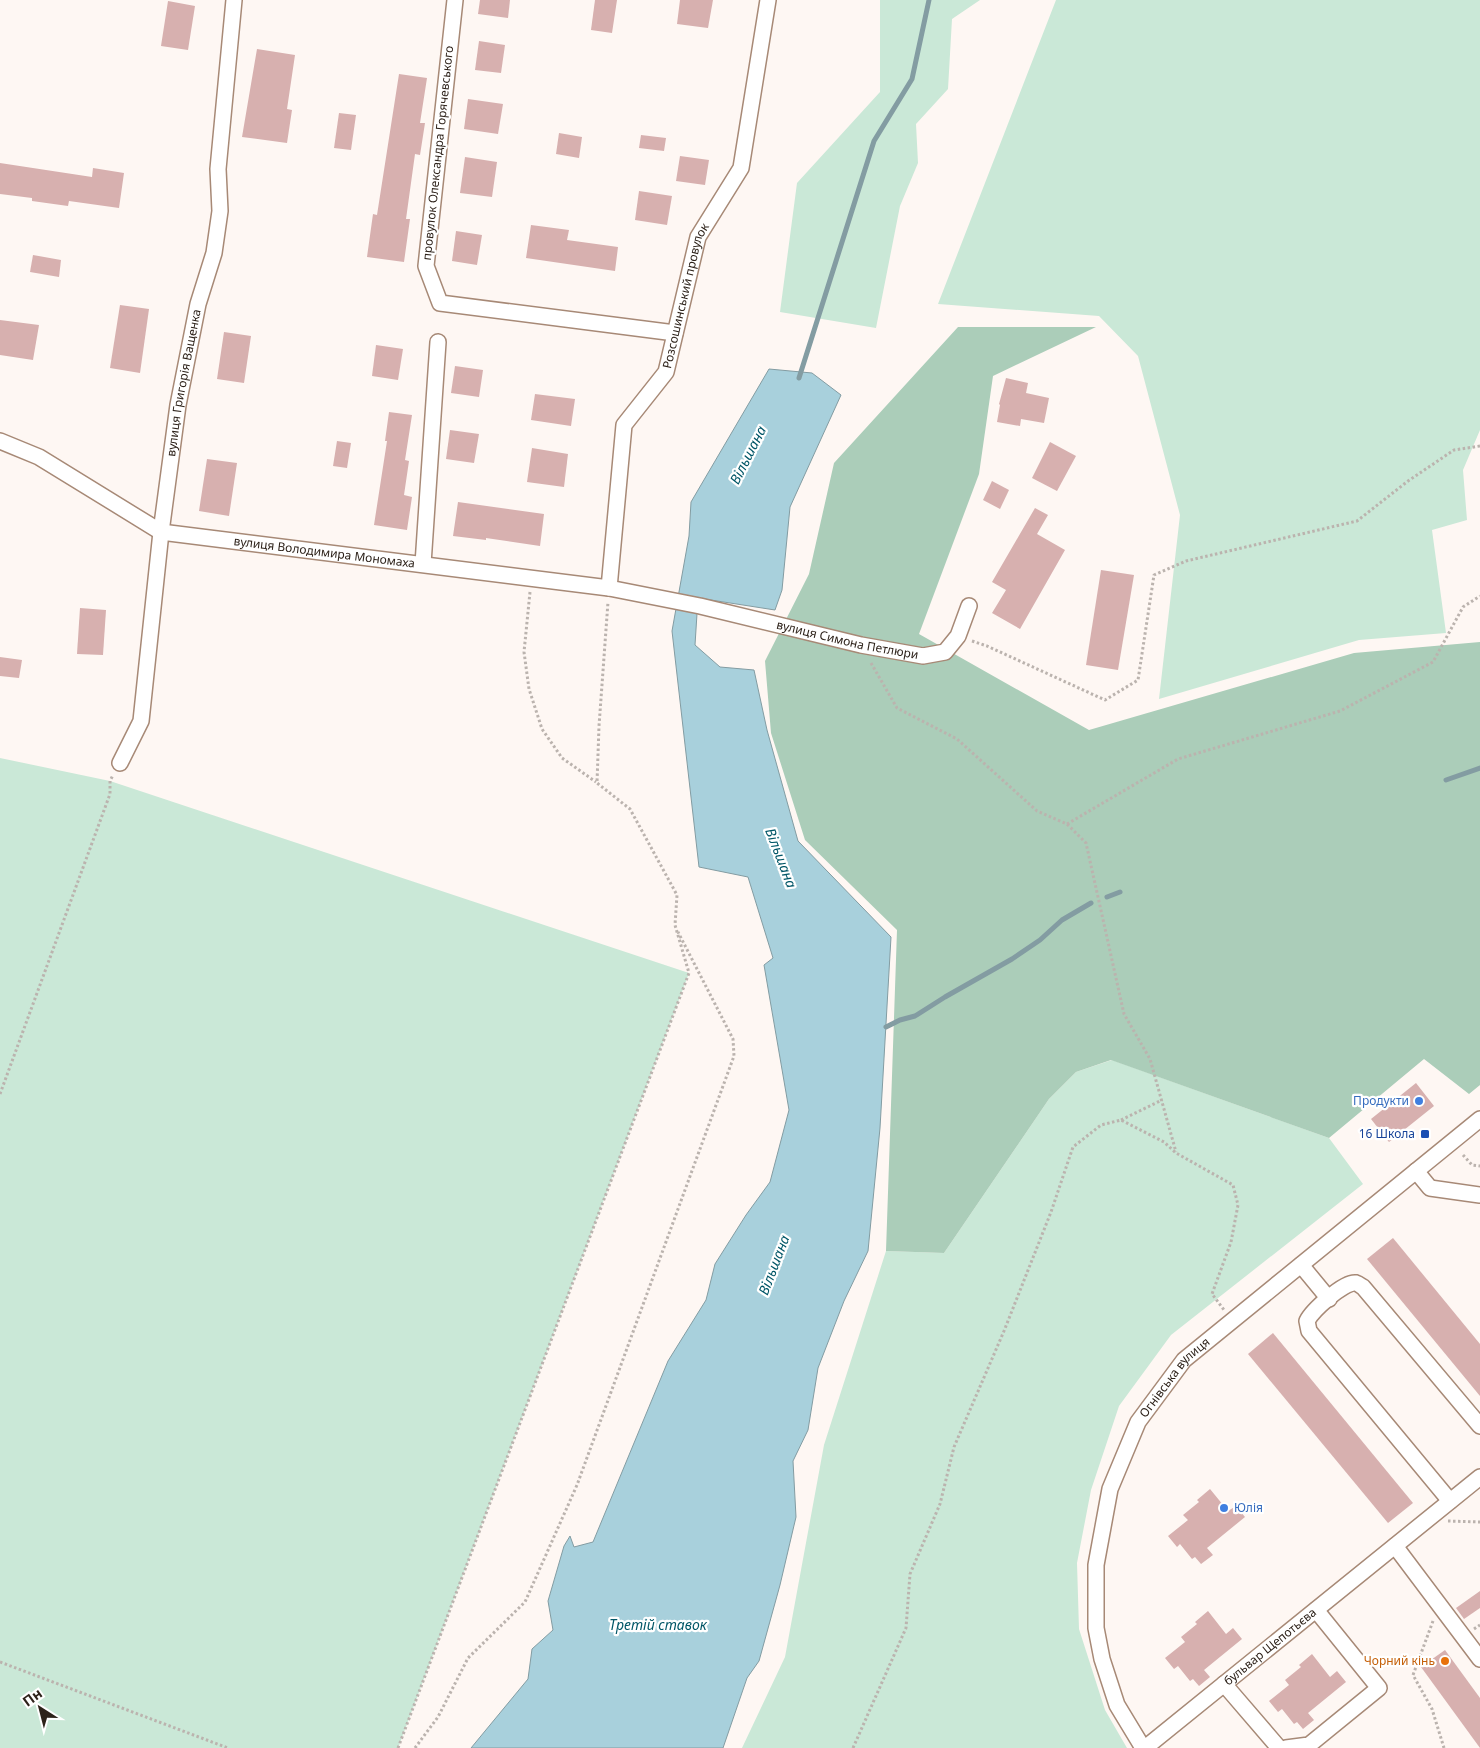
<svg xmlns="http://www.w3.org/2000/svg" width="1480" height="1748" viewBox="0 0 1480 1748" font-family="'Noto Sans',sans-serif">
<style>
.green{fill:#cae8d7}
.forest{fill:#abcdb9}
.water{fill:#a8d0dc;stroke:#839ca2}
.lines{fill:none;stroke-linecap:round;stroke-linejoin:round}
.stream{stroke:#839ca2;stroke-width:5}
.building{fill:#d7b0af}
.minor-casing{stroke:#a78976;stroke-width:18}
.path{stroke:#bbb3ae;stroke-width:3;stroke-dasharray:2.5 2.5;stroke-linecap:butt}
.minor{stroke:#fff;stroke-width:15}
.shop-dot{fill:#3f7fe0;stroke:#fff;stroke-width:2}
.transit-dot{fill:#1a4fb4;stroke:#fff;stroke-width:2}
.food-dot{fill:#e8710a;stroke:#fff;stroke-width:2}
.labels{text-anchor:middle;stroke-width:4.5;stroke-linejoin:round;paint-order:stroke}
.street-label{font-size:12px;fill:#2d221a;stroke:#fff}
.shop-label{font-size:12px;fill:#366cbe;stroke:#fff;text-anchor:end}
.transit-label{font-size:12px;fill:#164399;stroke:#fff;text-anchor:end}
.food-label{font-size:12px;fill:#c56008;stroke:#fff;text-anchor:end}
.water-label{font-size:14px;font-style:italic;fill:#005667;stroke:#fff}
</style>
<rect width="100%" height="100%" fill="#fef7f3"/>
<!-- green -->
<g class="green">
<polygon points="880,0 980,0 952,19 948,89 916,124 918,163 900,206 876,328 780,312 797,183 880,92"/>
<polygon points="1056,0 1480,0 1480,430 1463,470 1467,520 1432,530 1446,633 1359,640 1159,699 1180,515 1138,356 1099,316 938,304"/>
<polygon points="0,758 110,781 689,973 398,1748 0,1748"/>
<polygon points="1112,1060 1329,1138 1363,1184 1171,1335 1119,1406 1091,1490 1077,1563 1079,1629 1105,1710 1127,1748 742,1748 785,1657 824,1445 886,1251 944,1253 1049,1099 1076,1072"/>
</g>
<!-- forest -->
<polygon class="forest" points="958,327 1096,327 993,376 979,474 919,634 1089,730 1354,653 1480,642 1480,1085 1469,1094 1424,1059 1329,1138 1111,1060 1076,1072 1049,1099 944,1253 886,1251 897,930 805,840 771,733 765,661 809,574 834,463"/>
<!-- water -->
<polygon class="water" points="769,369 812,373 841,395 790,507 782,590 775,610 698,598 695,645 720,667 754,670 767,730 798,841 891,937 880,1128 868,1251 844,1301 818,1368 808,1430 793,1461 796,1517 780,1585 759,1661 747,1678 723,1748 471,1748 528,1679 532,1649 553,1630 548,1601 564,1546 570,1536 574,1547 593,1542 668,1361 706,1300 715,1264 746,1215 770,1182 789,1110 764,965 773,958 748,877 699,867 672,631 689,536 691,502"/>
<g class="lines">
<!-- stream -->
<g class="stream">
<polyline points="799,378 874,141 912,79 929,0"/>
<polyline points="1446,780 1480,768"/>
<polyline points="1107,897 1120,892"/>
<polyline points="886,1027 900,1020 915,1016 945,997 1012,959 1040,940 1062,920 1091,903"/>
</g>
</g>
<!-- building -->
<g class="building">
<polygon points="480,0 510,0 508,18 478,14"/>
<polygon points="595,0 617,0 612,33 591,30"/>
<polygon points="680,0 713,0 708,28 677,24"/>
<polygon points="168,1 195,6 188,50 161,46"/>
<polygon points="479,41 505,45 501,73 475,70"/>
<polygon points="257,49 295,55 287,109 292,110 287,143 242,137"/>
<polygon points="399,74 427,78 420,123 425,123 420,155 415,154 406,219 410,219 404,262 367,257 373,214 377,215"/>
<polygon points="468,99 503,104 498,134 464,129"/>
<polygon points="339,113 356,115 351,150 334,148"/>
<polygon points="559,133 582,137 579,158 556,154"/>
<polygon points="641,135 666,138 664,151 639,148"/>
<polygon points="680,156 709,160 705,185 676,181"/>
<polygon points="465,157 497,162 492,197 460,193"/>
<polygon points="0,163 92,177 93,168 124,173 119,208 69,201 68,206 32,201 32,198 0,194"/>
<polygon points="639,191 672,196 667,225 635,220"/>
<polygon points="531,225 569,230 567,240 618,247 615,271 526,258"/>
<polygon points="456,231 482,235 477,265 452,261"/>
<polygon points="33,255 61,260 59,277 30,272"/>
<polygon points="120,305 149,309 140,373 110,368"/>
<polygon points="0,320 39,325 33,360 0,355"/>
<polygon points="224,332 251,336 244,383 217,379"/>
<polygon points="376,345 403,349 398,380 372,376"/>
<polygon points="455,366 483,370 479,397 451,393"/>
<polygon points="1006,378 1028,383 1026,393 1049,398 1044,423 1021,419 1020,426 997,422 1000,405 999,404"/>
<polygon points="535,394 575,399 571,426 531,420"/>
<polygon points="389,412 412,415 405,460 409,461 404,495 412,497 407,530 374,525 387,441 385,441"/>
<polygon points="450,430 479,434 474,463 446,459"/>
<polygon points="337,441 351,443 347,468 333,466"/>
<polygon points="1050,442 1076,456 1057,491 1032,478"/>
<polygon points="532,448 568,454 564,487 527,482"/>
<polygon points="207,459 237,463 229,516 199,511"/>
<polygon points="992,481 1009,490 1000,509 983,500"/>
<polygon points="458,502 544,514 540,546 486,538 486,540 453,536"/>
<polygon points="1035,508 1048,515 1037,534 1065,550 1020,629 992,613 1006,590 992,582"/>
<polygon points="1101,570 1134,575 1118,670 1086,665"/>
<polygon points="80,608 106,610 103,655 77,654"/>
<polygon points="0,657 22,660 19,678 0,676"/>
<polygon points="1416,1083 1434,1106 1389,1142 1371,1119"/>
<polygon points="1393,1238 1480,1344 1480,1396 1367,1259"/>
<polygon points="1273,1333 1413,1503 1388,1523 1248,1354"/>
<polygon points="1210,1489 1228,1511 1236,1506 1245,1517 1207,1548 1213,1555 1201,1564 1195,1557 1192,1559 1180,1544 1177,1547 1168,1536 1188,1520 1183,1515 1199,1502 1197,1500"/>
<polygon points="1480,1591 1480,1608 1464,1619 1456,1608"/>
<polygon points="1208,1611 1226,1634 1233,1628 1242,1639 1204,1670 1210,1677 1199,1686 1193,1679 1190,1681 1178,1666 1174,1669 1165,1658 1185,1642 1181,1637 1197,1624 1195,1622"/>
<polygon points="1445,1650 1480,1698 1480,1748 1421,1667"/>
<polygon points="1312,1654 1330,1677 1337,1671 1346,1682 1308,1713 1314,1720 1303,1729 1297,1722 1294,1724 1282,1709 1278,1712 1269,1701 1289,1685 1285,1680 1301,1667 1299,1665"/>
</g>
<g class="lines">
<defs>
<g id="minor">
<polyline points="455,0 426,266 440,303 675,333"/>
<path id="s1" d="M0 441 39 457 161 532 609 588 700 606 861 645 923 656 945 652 958 636 969 606"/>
<polyline points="423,564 438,342"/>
<path id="s2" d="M609 588 624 425 666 372 698 237 741 168 768 0"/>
<path id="s3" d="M120 763 141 721 161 532 178 405 198 304 214 253 220 211 218 169 234 0"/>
<polyline points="1416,1171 1430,1188 1480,1195"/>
<polyline points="1301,1265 1329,1299"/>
<path d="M1450 1501 1309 1331 1307 1321C1312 1311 1344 1281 1356 1283 1359 1284 1361 1286 1363 1287L1480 1426"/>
<polyline points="1395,1546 1480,1659"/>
<polyline points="1224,1684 1279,1748"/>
<path id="s4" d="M1143 1748 1117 1705 1102 1659 1096 1628V1565L1110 1489 1138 1422 1184 1360 1480 1119"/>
<path id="s5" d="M1145 1748 1480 1477"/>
<polyline points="1286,1748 1309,1745 1379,1688 1316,1610"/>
</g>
</defs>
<!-- minor casing -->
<use href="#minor" class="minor-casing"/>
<!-- path -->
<g class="path">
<polyline points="530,592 524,652 529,689 542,729 562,758 596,782"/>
<polyline points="972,641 987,646 1105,700 1138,680 1154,575 1186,561 1357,521 1408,481 1454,450 1480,446"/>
<polyline points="871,663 897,708 957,739 1037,811 1067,824 1086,843 1124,1014 1150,1059 1176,1152"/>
<polyline points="1067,824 1178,759 1340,711 1433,662 1463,607 1480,596"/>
<polyline points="0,1094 110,794 110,781 113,775"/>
<polyline points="1121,1120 1162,1100"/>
<polyline points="1463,1155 1472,1165 1480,1166"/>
<polyline points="1448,1521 1480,1522"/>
<polyline points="1433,1621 1413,1675 1432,1709 1444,1748"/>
<polyline points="1474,1629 1480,1625"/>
<polyline points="0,1662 228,1748"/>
<polyline points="398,1748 689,973 675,925 677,895 630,809 597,783 599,726 608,602"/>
<polyline points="415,1748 438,1717 468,1658 525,1602 577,1485 734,1056 733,1039 678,932"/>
<polyline points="853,1748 906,1628 910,1574 940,1504 954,1447 1004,1331 1051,1212 1073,1147 1101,1125 1121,1120 1164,1142 1176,1153 1233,1185 1238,1205 1231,1242 1212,1294 1224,1310"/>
</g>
<!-- minor -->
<use href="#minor" class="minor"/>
</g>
<!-- markers -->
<g class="shop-dot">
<circle cx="1419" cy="1101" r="5"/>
<circle cx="1224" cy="1508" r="5"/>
</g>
<rect class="transit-dot" x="1420" y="1129" width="10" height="10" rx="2.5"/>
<circle class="food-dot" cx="1445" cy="1661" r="5"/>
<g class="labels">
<!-- street labels -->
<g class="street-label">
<text transform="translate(438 153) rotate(-84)" y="4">провулок Олександра Горячевського</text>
<text dy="4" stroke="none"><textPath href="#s2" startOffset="310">Розсошинський провулок</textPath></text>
<text dy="4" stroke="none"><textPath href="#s3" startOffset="388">вулиця Григорія Ващенка</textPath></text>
<text dy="4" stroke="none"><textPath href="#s1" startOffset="350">вулиця Володимира Мономаха</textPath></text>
<text dy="4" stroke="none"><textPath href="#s1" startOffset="881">вулиця Симона Петлюри</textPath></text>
<text dy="4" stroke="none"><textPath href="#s4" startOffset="401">Огнівська вулиця</textPath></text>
<text dy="4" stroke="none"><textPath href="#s5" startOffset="161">бульвар Щепотьєва</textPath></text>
</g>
<!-- shop labels -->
<g class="shop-label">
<text x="1409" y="1105">Продукти</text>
<text x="1234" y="1512" text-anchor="start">Юлія</text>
</g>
<!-- transit labels -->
<g class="transit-label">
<text x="1415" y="1138">16 Школа</text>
</g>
<!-- food labels -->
<g class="food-label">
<text x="1435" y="1665">Чорний кінь</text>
</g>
<!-- water labels -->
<g class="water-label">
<text transform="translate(748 455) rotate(-63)" y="5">Вільшана</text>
<text transform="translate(781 858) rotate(69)" y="5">Вільшана</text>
<text transform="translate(774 1265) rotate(-69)" y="5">Вільшана</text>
<text x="658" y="1630">Третій ставок</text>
</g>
</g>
<!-- north arrow -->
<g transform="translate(40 1708) rotate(324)" stroke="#ffffff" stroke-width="4" paint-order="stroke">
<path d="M0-4L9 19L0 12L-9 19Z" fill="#2d221a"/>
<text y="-8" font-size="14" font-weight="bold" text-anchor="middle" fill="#2d221a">Пн</text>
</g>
</svg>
